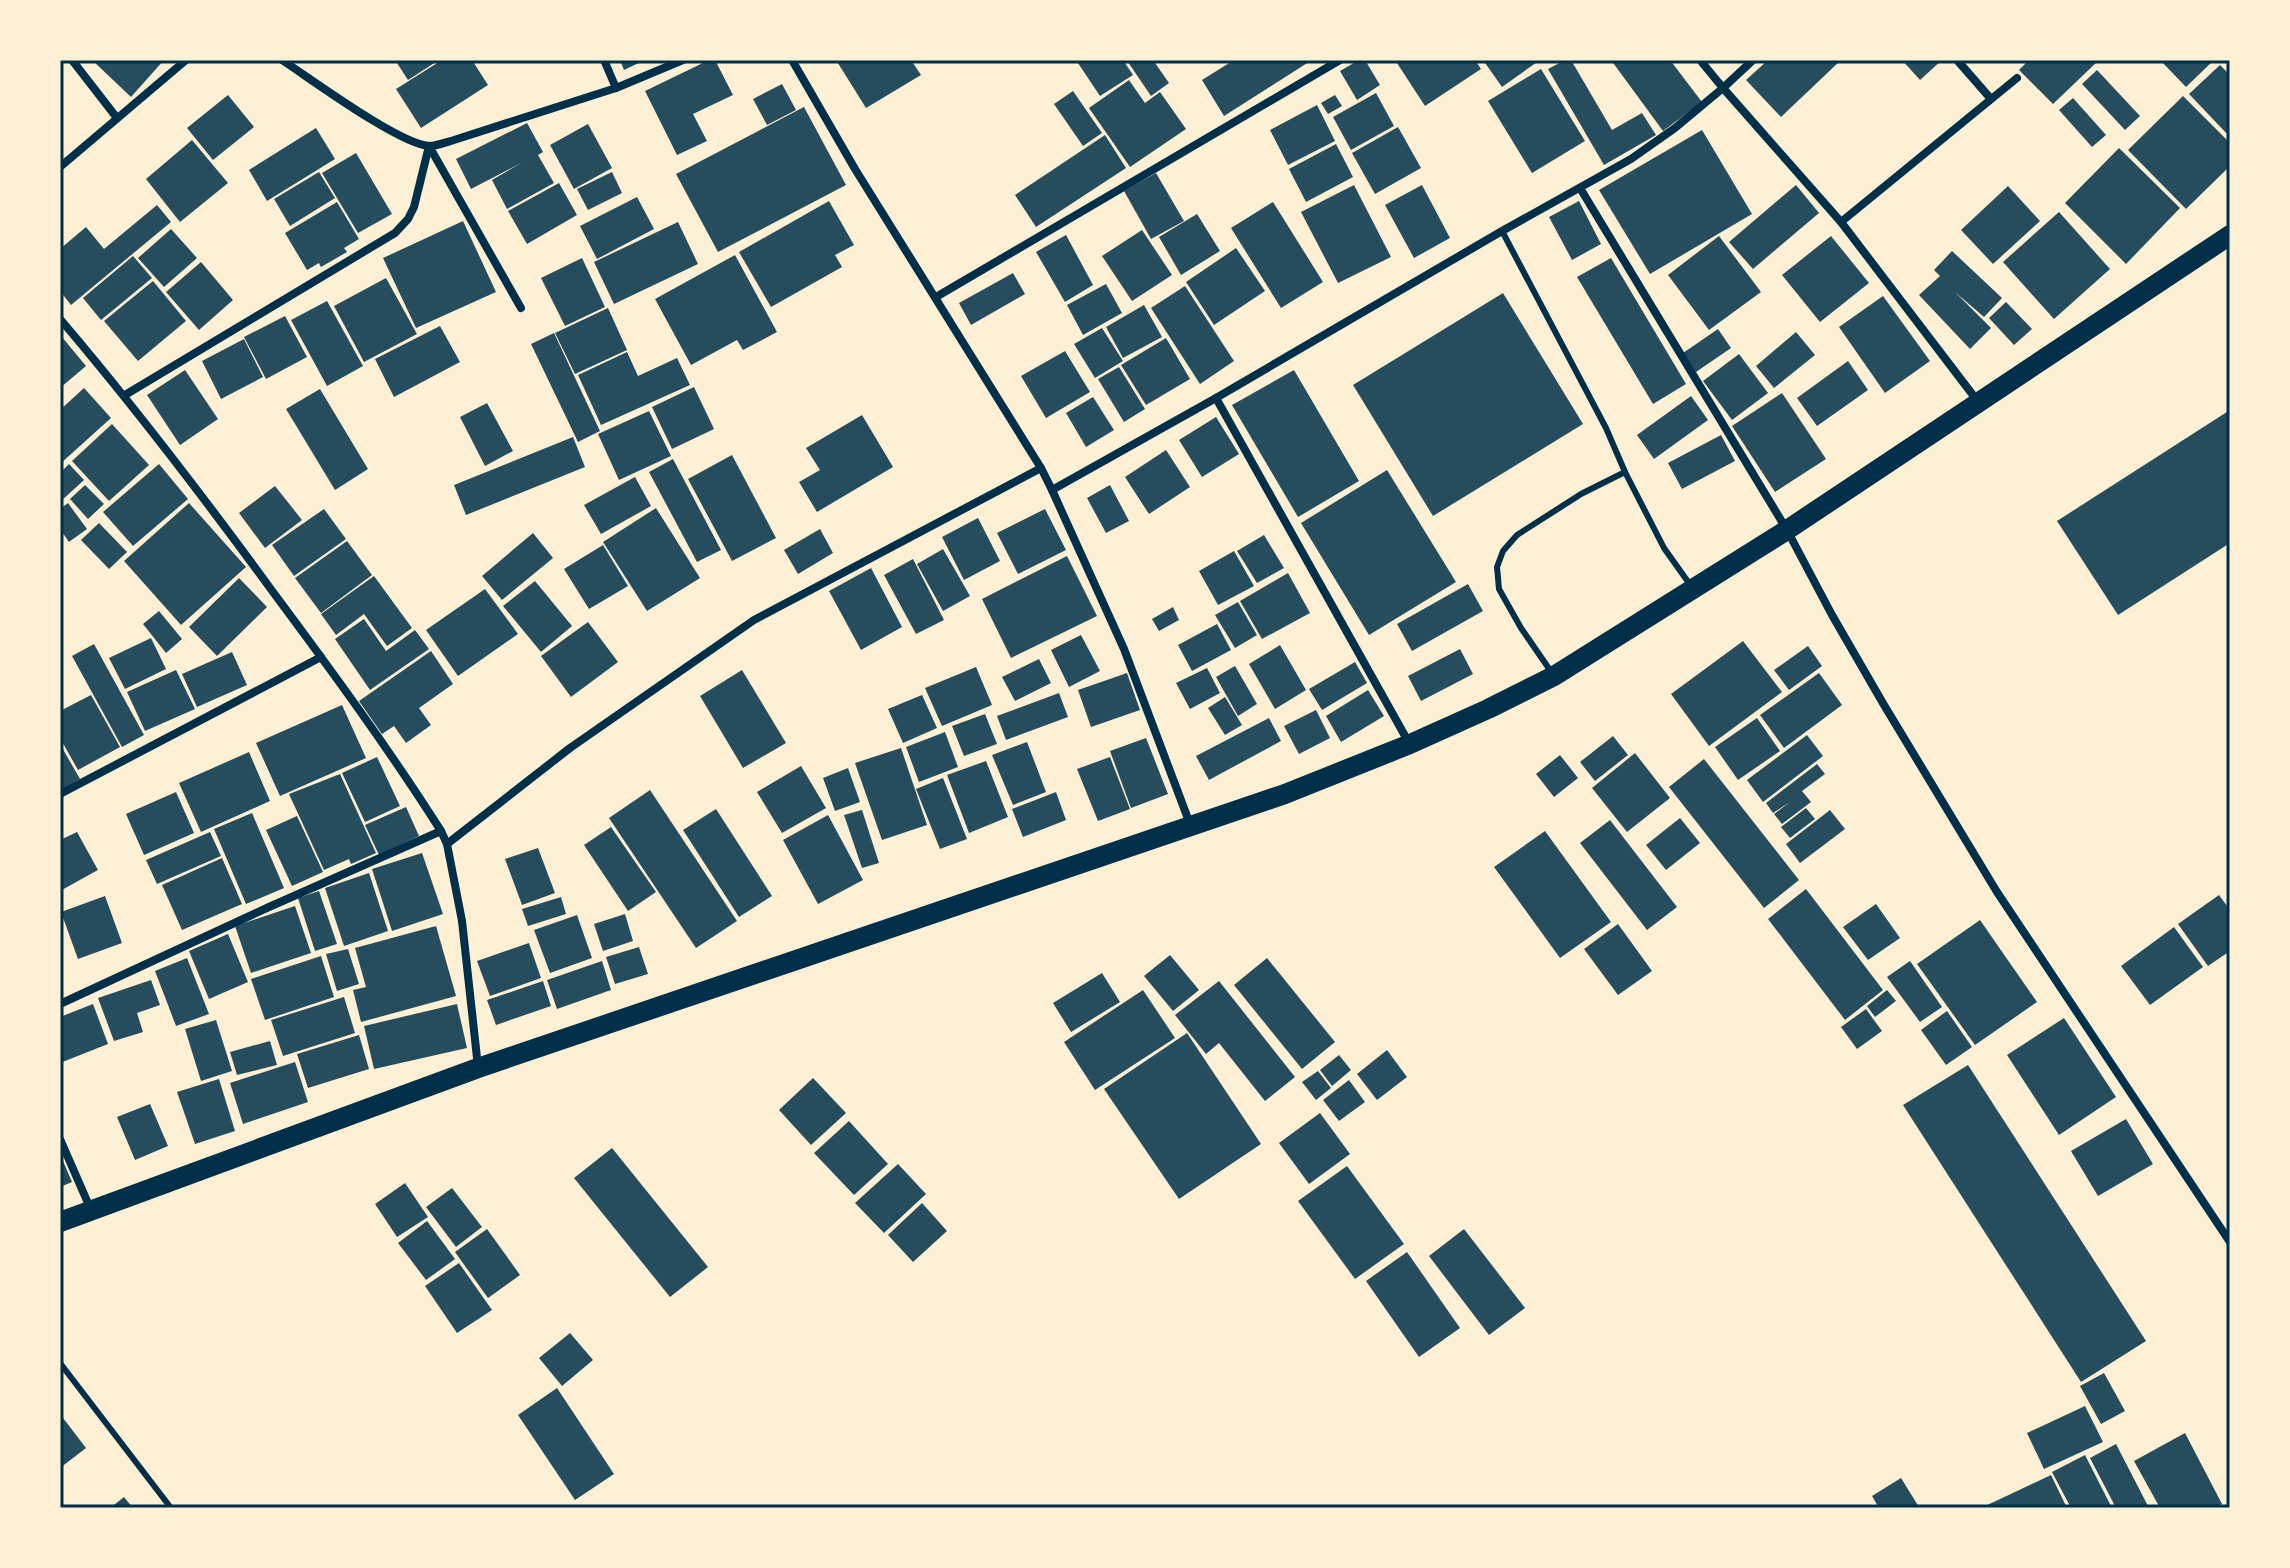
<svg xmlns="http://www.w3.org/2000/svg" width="2290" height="1568" viewBox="0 0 2290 1568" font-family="'Source Serif 4',serif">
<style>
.building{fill:#264d5e}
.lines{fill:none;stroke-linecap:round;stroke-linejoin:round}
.service{stroke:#003049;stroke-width:6}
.minor{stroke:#003049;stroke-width:8}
.primary{stroke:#003049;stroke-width:20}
.neatline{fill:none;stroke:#003049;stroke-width:3}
</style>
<rect width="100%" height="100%" fill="#fdf0d5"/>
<!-- building -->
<g class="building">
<polygon points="92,60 164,60 131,97"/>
<polygon points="395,60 439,60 408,80"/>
<polygon points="442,60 472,60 488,85 421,128 396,89"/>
<polygon points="620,60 645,60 624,70"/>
<polygon points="709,60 715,60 733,95 693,114 707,141 677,155 645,91"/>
<polygon points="836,60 911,60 921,75 866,108"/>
<polygon points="1076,60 1123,60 1133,75 1100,96"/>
<polygon points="1130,60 1153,60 1169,83 1151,96 1128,62"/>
<polygon points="1234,60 1312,60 1224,116 1202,80"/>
<polygon points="1359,60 1365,60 1380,85 1357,100 1340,71"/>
<polygon points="1395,60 1475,60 1481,69 1425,106"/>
<polygon points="1483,60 1540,60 1502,87"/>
<polygon points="1565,60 1571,60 1612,130 1642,113 1656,135 1604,165 1548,69"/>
<polygon points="1611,60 1670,60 1702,102 1663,131"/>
<polygon points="1768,60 1841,60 1781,117 1746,80"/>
<polygon points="1902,60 1942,60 1920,80"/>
<polygon points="2029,60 2099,60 2053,104 2019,70"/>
<polygon points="2160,60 2214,60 2186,87"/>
<polygon points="2220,65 2230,75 2230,137 2189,94"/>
<polygon points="1541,69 1585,141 1532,173 1488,101"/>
<polygon points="2097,70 2140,116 2125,130 2082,84"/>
<polygon points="1129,80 1145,103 1160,92 1186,129 1130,167 1089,108"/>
<polygon points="782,84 796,110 767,125 753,99"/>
<polygon points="1073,91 1102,133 1083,146 1054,104"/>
<polygon points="1376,93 1394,126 1351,150 1333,117"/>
<polygon points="228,95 254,127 213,160 187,128"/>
<polygon points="1335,95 1342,106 1328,114 1321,103"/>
<polygon points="2183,96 2230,143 2230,166 2186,209 2128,150"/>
<polygon points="2073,98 2106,135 2092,147 2059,110"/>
<polygon points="1317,105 1335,141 1288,165 1270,130"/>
<polygon points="804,107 846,185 718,252 676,174"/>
<polygon points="527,123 543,152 538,155 554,183 507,209 492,180 521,163 471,189 456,159"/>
<polygon points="588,124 612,168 574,189 550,145"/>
<polygon points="1398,127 1421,168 1375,194 1352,153"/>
<polygon points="316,128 335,159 267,201 249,170"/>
<polygon points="1702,130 1752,214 1650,274 1599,190"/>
<polygon points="1105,135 1126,168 1036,227 1015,195"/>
<polygon points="192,140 228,183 180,222 146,179"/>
<polygon points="1336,144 1353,177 1306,202 1289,169"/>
<polygon points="2119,148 2180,208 2126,264 2065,203"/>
<polygon points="356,153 392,214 358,233 322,173"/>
<polygon points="319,172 335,198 290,226 274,199"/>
<polygon points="612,172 622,193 588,210 577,189"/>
<polygon points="1156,173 1184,221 1151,239 1124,191"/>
<polygon points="559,183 577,215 527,244 508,211"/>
<polygon points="1354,185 1391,257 1338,283 1301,212"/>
<polygon points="1422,185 1450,238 1414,258 1385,205"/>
<polygon points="1796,185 1819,213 1753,269 1729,242"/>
<polygon points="2008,186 2040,221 1993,264 1961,230"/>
<polygon points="637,197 654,229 597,259 580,226"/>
<polygon points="829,201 854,245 835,255 842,267 771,307 739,252"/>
<polygon points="1579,201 1601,244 1572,260 1549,217"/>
<polygon points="337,202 359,239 344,248 347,252 321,267 319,263 307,270 285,233"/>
<polygon points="1273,202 1323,282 1281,308 1231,228"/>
<polygon points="157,205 171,222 71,305 60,291 60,249 86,227 104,249"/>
<polygon points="2059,212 2110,269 2054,319 2003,262"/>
<polygon points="1197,214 1220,251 1181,275 1159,237"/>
<polygon points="463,221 496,292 416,328 383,258"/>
<polygon points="678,222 698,264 614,304 594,262"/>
<polygon points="171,229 197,258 164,287 138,258"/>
<polygon points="1142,230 1172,275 1132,301 1102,256"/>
<polygon points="1066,235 1093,285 1065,302 1036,252"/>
<polygon points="1719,236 1761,292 1709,330 1668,275"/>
<polygon points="1831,236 1869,283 1820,322 1782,275"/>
<polygon points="1236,248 1265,291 1214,325 1186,282"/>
<polygon points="1952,251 2002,298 1984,317 1955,292 1991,328 1970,349 1919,295 1940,276 1934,270"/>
<polygon points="735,255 777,332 743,350 737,340 691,365 655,299"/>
<polygon points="133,256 152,278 101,320 83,298"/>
<polygon points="582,258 605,307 565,326 541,278"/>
<polygon points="1611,258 1686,384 1653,404 1577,277"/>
<polygon points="201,262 233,300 199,330 166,292"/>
<polygon points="1013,273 1025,294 971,325 959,303"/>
<polygon points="386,278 417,334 364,362 334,306"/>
<polygon points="153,281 186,321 138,361 104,321"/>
<polygon points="1106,284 1122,313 1083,335 1067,305"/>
<polygon points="1185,286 1234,361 1200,384 1151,308"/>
<polygon points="1503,293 1583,424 1433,516 1353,385"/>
<polygon points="1883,296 1930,361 1885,393 1839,327"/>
<polygon points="327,301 363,366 327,386 291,320"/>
<polygon points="2006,302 2032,329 2014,345 1989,318"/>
<polygon points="1144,305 1162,337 1123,358 1106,327"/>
<polygon points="608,308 627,350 575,374 555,333"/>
<polygon points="285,316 307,357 266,379 244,337"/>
<polygon points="440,326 460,362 394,397 375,359"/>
<polygon points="1102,328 1123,361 1095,378 1074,344"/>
<polygon points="1718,329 1731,348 1696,372 1683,353"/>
<polygon points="1796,332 1815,355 1774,388 1756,366"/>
<polygon points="554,333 600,431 578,442 531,344"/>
<polygon points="62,337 86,366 60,388 60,339"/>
<polygon points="1166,338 1190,379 1146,405 1121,365"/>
<polygon points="244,339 263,377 221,399 202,361"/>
<polygon points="1065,351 1090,392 1046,418 1021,376"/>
<polygon points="627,352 638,376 677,358 690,385 601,425 578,375"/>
<polygon points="1739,354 1768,393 1732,420 1703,381"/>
<polygon points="1848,361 1868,390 1817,426 1797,398"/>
<polygon points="1119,367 1145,409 1124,422 1098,379"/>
<polygon points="185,370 218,419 180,445 147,395"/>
<polygon points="1294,370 1359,481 1298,517 1232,405"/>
<polygon points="694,387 714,429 672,449 652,407"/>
<polygon points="84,388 111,418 60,464 60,410"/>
<polygon points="320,389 368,469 335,490 286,409"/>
<polygon points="1782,393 1826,459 1775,492 1732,426"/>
<polygon points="1691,396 1708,420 1654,459 1637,435"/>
<polygon points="1093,397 1114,430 1086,447 1066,413"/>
<polygon points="487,403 513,451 485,466 460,417"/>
<polygon points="2230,410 2230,543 2118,615 2057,521"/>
<polygon points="649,411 671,456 619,480 598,434"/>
<polygon points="862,415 893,467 817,512 799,482 820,470 806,448"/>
<polygon points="1216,417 1239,454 1202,477 1179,440"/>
<polygon points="112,424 149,465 109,501 72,461"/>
<polygon points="1721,435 1735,461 1682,489 1668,463"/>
<polygon points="573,437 585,467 466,515 454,485"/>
<polygon points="1166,450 1190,487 1149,514 1125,477"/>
<polygon points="732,455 776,538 732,561 688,479"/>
<polygon points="673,459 721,550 697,562 649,472"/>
<polygon points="69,464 84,480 60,502 60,473"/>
<polygon points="159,464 188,499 133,546 103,512"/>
<polygon points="1387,470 1456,582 1369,635 1301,523"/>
<polygon points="635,477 651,506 601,534 584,505"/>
<polygon points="85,485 104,504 88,519 70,499"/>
<polygon points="1110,485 1129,521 1106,533 1087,498"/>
<polygon points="275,486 302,520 265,548 239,513"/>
<polygon points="68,503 87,529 69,542 60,529 60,509"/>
<polygon points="189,503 246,567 181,625 124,561"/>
<polygon points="656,508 700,578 647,611 603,542"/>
<polygon points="324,509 346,539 294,576 272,545"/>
<polygon points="1045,509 1066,550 1018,574 997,533"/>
<polygon points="978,518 1000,561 964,580 942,537"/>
<polygon points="99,523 127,552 109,569 81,540"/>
<polygon points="820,529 833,553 798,574 784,550"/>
<polygon points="533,533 553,558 502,600 482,576"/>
<polygon points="1264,535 1284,568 1257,583 1237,551"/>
<polygon points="347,541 372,575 321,613 295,578"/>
<polygon points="603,545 628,586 589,609 564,569"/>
<polygon points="943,549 970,596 943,611 917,564"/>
<polygon points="1234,551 1254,586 1218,605 1199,571"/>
<polygon points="1067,556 1097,616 1011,658 982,599"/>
<polygon points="913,559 944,620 916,634 884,575"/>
<polygon points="871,568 902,627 861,650 829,591"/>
<polygon points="1288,573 1310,613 1262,639 1240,601"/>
<polygon points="374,576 412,628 387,646 364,614 336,635 321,614"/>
<polygon points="239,578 267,607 217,656 189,627"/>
<polygon points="535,581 572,626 541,652 503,606"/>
<polygon points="1468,584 1483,611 1412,651 1397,624"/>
<polygon points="485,589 518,634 458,676 426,630"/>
<polygon points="1238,602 1257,635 1235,648 1215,615"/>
<polygon points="1173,607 1179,620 1159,631 1152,619"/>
<polygon points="159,611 182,639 166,653 143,624"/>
<polygon points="364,619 386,651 415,630 429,649 370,690 335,639"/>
<polygon points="588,622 618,662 571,697 541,656"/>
<polygon points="1217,624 1231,650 1192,671 1178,645"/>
<polygon points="1081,635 1100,671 1069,687 1051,650"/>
<polygon points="151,638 166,669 125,689 109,658"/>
<polygon points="1743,641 1782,692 1709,746 1671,694"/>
<polygon points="94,644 144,735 122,747 72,656"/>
<polygon points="1280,645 1306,690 1275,709 1249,664"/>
<polygon points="1808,646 1822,666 1789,690 1774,670"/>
<polygon points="1460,649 1473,674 1421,701 1408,676"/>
<polygon points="431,651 453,684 419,708 431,725 406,743 394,726 382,734 359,701"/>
<polygon points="232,652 247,685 197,707 182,674"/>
<polygon points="1039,659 1051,683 1015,701 1002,677"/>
<polygon points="1355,662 1367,683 1322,710 1309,689"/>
<polygon points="1235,666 1257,704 1238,716 1216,677"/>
<polygon points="976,667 992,705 942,726 925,688"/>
<polygon points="1207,668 1220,693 1190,709 1176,683"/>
<polygon points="176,670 195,709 145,731 127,692"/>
<polygon points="742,670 786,743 743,768 700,696"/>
<polygon points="1127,673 1140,710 1091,727 1078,690"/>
<polygon points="1819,673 1842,705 1784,748 1760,715"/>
<polygon points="1368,690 1384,716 1341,742 1326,716"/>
<polygon points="1059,693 1068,717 1006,740 997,716"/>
<polygon points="91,695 120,747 78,770 60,738 60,711"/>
<polygon points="922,695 937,728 903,743 888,709"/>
<polygon points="1225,697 1242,725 1225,735 1208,708"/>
<polygon points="342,705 366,758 280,796 256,743"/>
<polygon points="1316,710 1330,738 1299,754 1284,726"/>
<polygon points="985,714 997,744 964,756 952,726"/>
<polygon points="1269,718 1281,741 1209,780 1196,756"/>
<polygon points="1757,718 1780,751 1738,780 1715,747"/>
<polygon points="945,732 958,767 919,782 906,747"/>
<polygon points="1807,735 1823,756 1763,802 1747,780"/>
<polygon points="1613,736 1628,755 1595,781 1580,762"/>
<polygon points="1146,738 1168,794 1131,808 1110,751"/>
<polygon points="1027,742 1046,792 1013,805 992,755"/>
<polygon points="60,744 80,779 60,790"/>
<polygon points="901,748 927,825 882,840 855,763"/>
<polygon points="249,752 270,801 201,832 179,783"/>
<polygon points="1635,753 1670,798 1627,832 1592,788"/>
<polygon points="1560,755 1578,778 1554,797 1536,774"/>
<polygon points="377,757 400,806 365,822 342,773"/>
<polygon points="1110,757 1130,809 1098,821 1077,769"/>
<polygon points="1704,759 1799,880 1764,908 1669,787"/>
<polygon points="986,761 1008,817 969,833 947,775"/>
<polygon points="1817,764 1825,774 1802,791 1811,802 1782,824 1774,814 1790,802 1773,813 1766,803"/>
<polygon points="801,766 826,808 782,833 757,792"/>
<polygon points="848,768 860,802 835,811 823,778"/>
<polygon points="340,774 376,853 351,864 349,859 324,870 289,794"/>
<polygon points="943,778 967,839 940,849 916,789"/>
<polygon points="650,790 737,921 696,948 609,818"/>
<polygon points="176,792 194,833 144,855 126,814"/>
<polygon points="1056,792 1066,820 1023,837 1012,809"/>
<polygon points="406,807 419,836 379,855 365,825"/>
<polygon points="1806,808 1815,819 1790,838 1781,827"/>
<polygon points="716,809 772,896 739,917 683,830"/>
<polygon points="862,810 879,863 862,868 844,815"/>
<polygon points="1830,810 1845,829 1800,863 1786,844"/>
<polygon points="252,813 284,888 246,904 214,829"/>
<polygon points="828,815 863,880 818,904 783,840"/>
<polygon points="297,816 323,872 292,886 266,830"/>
<polygon points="1680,818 1700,843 1666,870 1646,845"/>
<polygon points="1610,820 1677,907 1647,930 1580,843"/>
<polygon points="611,827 656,892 628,911 584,845"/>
<polygon points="1545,831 1611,922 1560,958 1494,867"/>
<polygon points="77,832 98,870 60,891 60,840"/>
<polygon points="210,832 221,856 157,884 146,860"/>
<polygon points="538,848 555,893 522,905 505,859"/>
<polygon points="422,853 443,914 392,931 372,869"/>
<polygon points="222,858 242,904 182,930 162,885"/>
<polygon points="369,873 388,931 344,946 325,888"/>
<polygon points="1806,889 1883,990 1845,1020 1768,919"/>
<polygon points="319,891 337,944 315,951 298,898"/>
<polygon points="2219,895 2230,910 2230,951 2208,966 2178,924"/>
<polygon points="105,896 122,943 78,959 61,912"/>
<polygon points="561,897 566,914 528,926 522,909"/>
<polygon points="1876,904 1900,938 1868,960 1843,927"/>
<polygon points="295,906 311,953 251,973 235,926"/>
<polygon points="625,914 633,941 603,951 594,924"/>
<polygon points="577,915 592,958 550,973 534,930"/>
<polygon points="1980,920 2037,1002 1975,1045 1917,964"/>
<polygon points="1618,924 1652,971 1618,995 1584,949"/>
<polygon points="436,926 456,996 361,1022 353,990 366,987 355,948"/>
<polygon points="2174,927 2203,967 2150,1005 2121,966"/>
<polygon points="228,934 248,982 209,999 189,951"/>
<polygon points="529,943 541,978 490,996 477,961"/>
<polygon points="639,947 648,974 615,984 606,957"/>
<polygon points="348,949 359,984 337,991 326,954"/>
<polygon points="1170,955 1199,990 1173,1011 1144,976"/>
<polygon points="321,956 334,997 265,1020 251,979"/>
<polygon points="187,958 209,1014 176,1026 155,971"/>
<polygon points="1267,958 1335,1042 1302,1069 1234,985"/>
<polygon points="602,961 611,990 557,1009 547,980"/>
<polygon points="1910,961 1942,1007 1920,1022 1887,977"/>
<polygon points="1102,973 1120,1002 1071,1032 1053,1003"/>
<polygon points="151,980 160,1005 137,1013 143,1032 114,1041 98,998"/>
<polygon points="543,981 551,1006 496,1025 487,1000"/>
<polygon points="1219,981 1295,1077 1265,1101 1219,1043 1206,1054 1175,1015"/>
<polygon points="1143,990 1175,1038 1095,1090 1064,1042"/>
<polygon points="1887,990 1896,1001 1875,1017 1867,1006"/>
<polygon points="344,997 355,1033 283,1056 271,1020"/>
<polygon points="93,1004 108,1044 60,1063 60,1017"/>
<polygon points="457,1004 467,1048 374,1069 364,1026"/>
<polygon points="1866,1009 1882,1031 1857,1049 1841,1027"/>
<polygon points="1947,1011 1972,1047 1946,1065 1921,1030"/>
<polygon points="2064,1018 2116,1097 2059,1135 2007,1055"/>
<polygon points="216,1020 232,1071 201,1081 185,1029"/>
<polygon points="1187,1033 1261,1144 1179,1199 1104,1089"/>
<polygon points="359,1035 369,1069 308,1088 297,1054"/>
<polygon points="270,1041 277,1065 237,1075 230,1052"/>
<polygon points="1387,1050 1407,1077 1377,1100 1357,1074"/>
<polygon points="1339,1055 1351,1070 1332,1086 1320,1070"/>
<polygon points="295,1062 308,1102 243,1124 230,1083"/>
<polygon points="1968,1065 2146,1341 2081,1382 1903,1105"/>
<polygon points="1318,1071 1331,1088 1316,1100 1302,1082"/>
<polygon points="813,1078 846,1113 811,1145 779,1110"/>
<polygon points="219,1079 235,1131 195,1144 177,1092"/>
<polygon points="1349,1080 1365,1102 1339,1121 1323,1100"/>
<polygon points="150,1104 168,1146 135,1160 117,1117"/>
<polygon points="1320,1113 1350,1154 1309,1184 1279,1143"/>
<polygon points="2126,1119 2153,1164 2098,1196 2071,1151"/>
<polygon points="849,1121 888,1164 854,1195 814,1153"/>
<polygon points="612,1148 708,1267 670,1297 574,1178"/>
<polygon points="60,1154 72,1182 60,1187"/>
<polygon points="898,1164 926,1194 884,1233 855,1203"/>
<polygon points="1347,1166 1404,1244 1355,1279 1298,1201"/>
<polygon points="405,1183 428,1217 397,1237 375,1204"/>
<polygon points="452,1188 482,1227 456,1247 426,1207"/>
<polygon points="922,1203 947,1231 913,1262 888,1235"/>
<polygon points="427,1221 455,1259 426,1280 398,1243"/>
<polygon points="487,1229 520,1275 488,1298 455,1252"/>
<polygon points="1464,1229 1525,1308 1489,1335 1429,1256"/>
<polygon points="1407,1252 1460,1328 1419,1357 1366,1281"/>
<polygon points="459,1263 492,1310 457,1333 425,1286"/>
<polygon points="570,1333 593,1360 562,1386 539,1358"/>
<polygon points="2104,1373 2125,1411 2101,1424 2080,1386"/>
<polygon points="557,1388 614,1474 575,1500 518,1415"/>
<polygon points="2085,1406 2103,1442 2044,1469 2027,1433"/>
<polygon points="60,1414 86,1448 60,1468"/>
<polygon points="2185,1433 2222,1504 2213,1508 2160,1508 2134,1461"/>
<polygon points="2116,1444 2149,1508 2116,1508 2090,1458"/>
<polygon points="2085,1455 2112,1508 2071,1508 2052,1472"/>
<polygon points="2051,1475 2067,1508 1981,1508"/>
<polygon points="1901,1478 1919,1507 1879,1508 1872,1496"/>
<polygon points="124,1497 133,1508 110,1508"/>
</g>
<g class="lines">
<!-- service -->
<g class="service">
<polyline points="1502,231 1606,428 1625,472 1581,494 1517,535 1503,551 1497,567 1499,589 1521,628 1552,673"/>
<polyline points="1625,472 1664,548 1691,586"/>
<polyline points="60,1363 171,1508"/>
</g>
<!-- minor -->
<g class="minor">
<polyline points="72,60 117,118"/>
<path d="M282 60C311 79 399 144 429 146 437 146 447 142 454 140L616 88 683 60"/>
<polyline points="604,60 616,88"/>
<polyline points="792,60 855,169 1041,468 1052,490"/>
<polyline points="1700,60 1723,88 1753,60"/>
<polyline points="1957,60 1991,99"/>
<polyline points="429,146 521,308"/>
<polyline points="60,167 186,60"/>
<polyline points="1580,188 1787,530 1832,615 1884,705 1997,892 2230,1242"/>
<polyline points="1841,222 2017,78"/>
<polyline points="936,297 1340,60"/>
<path d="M60 319C135 407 205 499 273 592 331 670 389 749 441 831L447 844 462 921 478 1067"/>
<polyline points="125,395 395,233 408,219 414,207 429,146"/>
<polyline points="1216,398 1409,743"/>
<polyline points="60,794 321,657"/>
<polyline points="1190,824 1124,649 1052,490 1216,398 1502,231 1631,159 1675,128 1723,88 1841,222 1979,403"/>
<polyline points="447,844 570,748 754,620 1041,468"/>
<polyline points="60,1004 269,907 441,831"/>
<polyline points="60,1139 91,1210"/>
</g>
<!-- primary -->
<polyline class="primary" points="60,1222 478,1068 1285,794 1410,744 1488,709 1554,676 1787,530 2230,235"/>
</g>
<!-- border -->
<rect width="2290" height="1568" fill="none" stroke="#fdf0d5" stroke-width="124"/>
<rect x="62" y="62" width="2166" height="1444" class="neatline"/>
</svg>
